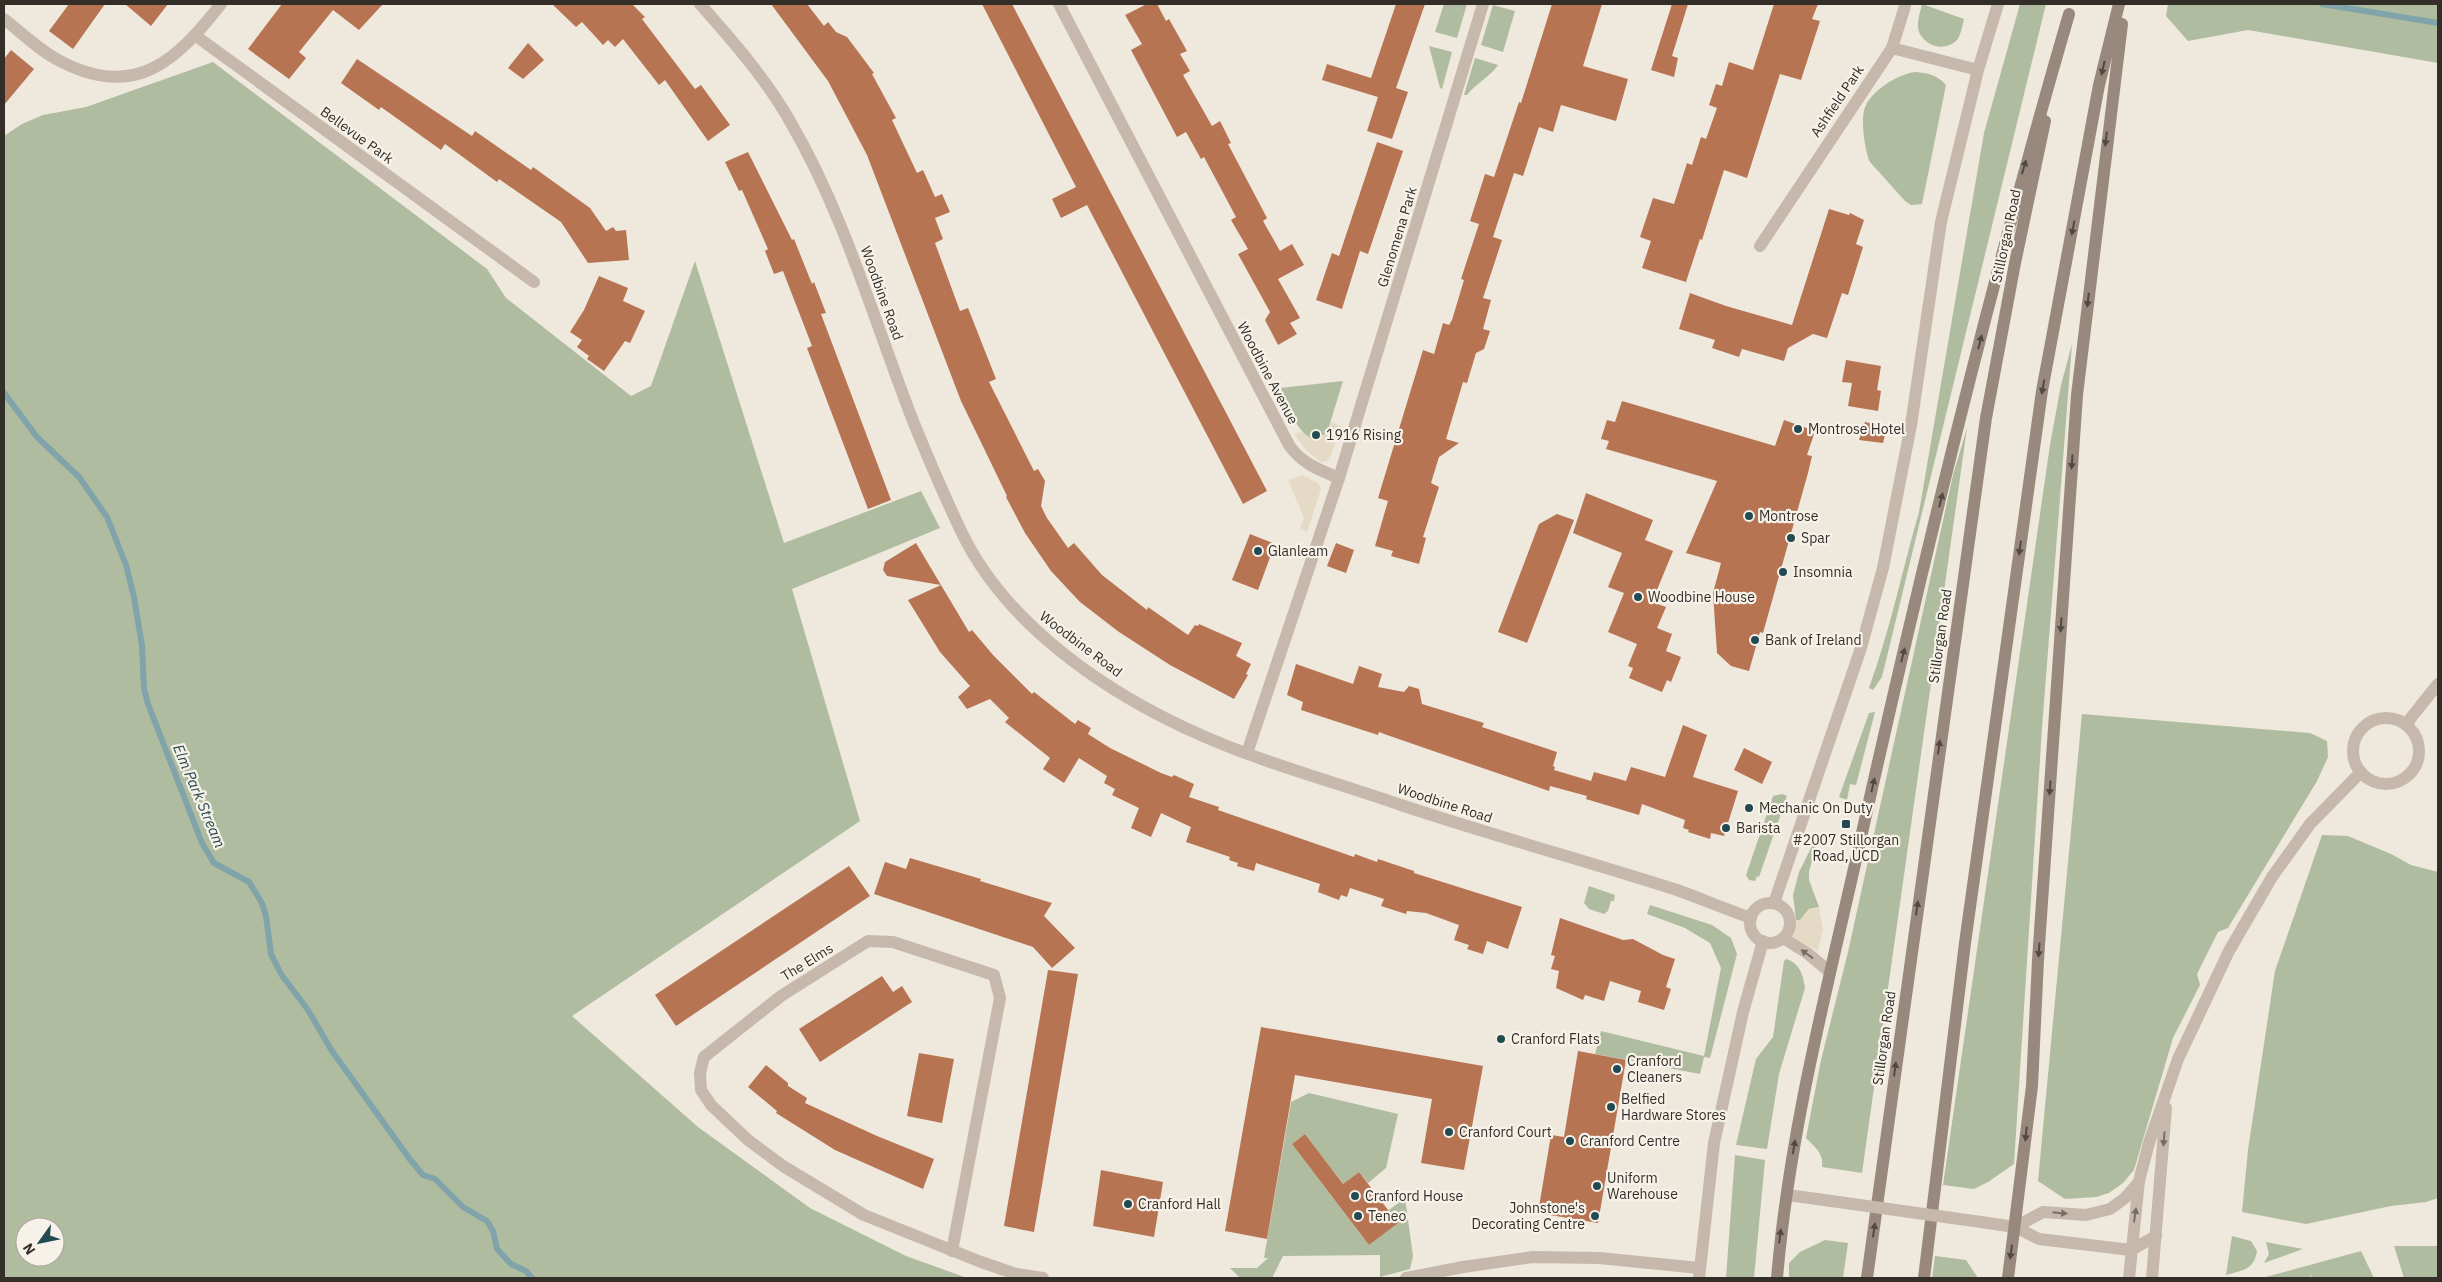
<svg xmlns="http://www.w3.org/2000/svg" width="2442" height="1282" viewBox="0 0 2442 1282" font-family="'IBM Plex Sans',sans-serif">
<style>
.green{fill:#b0bc9f;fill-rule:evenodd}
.plaza{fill:#e5dac6}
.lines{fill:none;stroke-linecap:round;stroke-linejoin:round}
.stream{stroke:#80a4a9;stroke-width:6}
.building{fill:#b77453}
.minor{stroke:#c6b9ab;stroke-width:12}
.tertiary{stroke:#c6b9ab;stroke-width:12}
.secondary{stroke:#99897c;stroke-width:12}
.tertiary-bridge{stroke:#c6b9ab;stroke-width:12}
.oneway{fill:#524942}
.oneway2{fill:#766d64}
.poi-dot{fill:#244a51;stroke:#f7f2e9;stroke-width:2}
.labels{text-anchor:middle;stroke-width:4.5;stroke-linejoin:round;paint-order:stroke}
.street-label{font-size:14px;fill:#342e29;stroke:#f7f2e9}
.poi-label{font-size:14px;fill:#342e29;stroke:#f7f2e9;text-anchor:start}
.water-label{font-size:15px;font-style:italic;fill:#244a51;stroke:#f7f2e9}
</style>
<rect width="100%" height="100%" fill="#efe8dd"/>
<!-- green -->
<g class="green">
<polygon points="1444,4 1467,4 1457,38 1435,32"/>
<path d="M1922 4 1964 19C1962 26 1961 36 1956 41 1944 52 1925 46 1919 32 1916 23 1920 13 1922 4Z"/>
<path d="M2020 4H2046L1882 677 1873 690 1869 688C1890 630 1902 571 1919 512L1984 133Z"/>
<polygon points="2168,4 2438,4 2438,63 2248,30 2188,41 2166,16"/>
<polygon points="1493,5 1515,11 1503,52 1481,45"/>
<polygon points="1429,46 1452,52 1442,89 1440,88"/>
<path d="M1475 58 1498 65C1490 77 1476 83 1467 95H1464Z"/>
<path d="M213 62 487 269 506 298 631 396 651 386 695 261 784 543 921 491 940 528 792 589 860 821 572 1016 698 1127 810 1208 906 1256 967 1278H4V136L22 124 43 115 86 107ZM25 1227H55V1257H25Z"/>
<path d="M1915 72C1929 73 1937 75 1946 85L1922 204 1911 205 1905 201 1870 162C1865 152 1861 122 1864 111 1868 92 1898 74 1915 72Z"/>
<polygon points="2072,344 2042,728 2014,1164 1988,1182 1974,1189 1943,1185 2050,445 2061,385"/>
<path d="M1343 381 1327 433 1314 440C1295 432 1289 406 1280 388Z"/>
<path d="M1967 428 1862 1173 1822 1167C1824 1154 1815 1147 1806 1138L1821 1060 1848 952 1953 475Z"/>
<polygon points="1875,712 1856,785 1850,784 1847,800 1839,797 1869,713"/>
<polygon points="2082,714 2310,733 2327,741 2328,757 2317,781 2228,928 2218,932 2197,974 2200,985 2173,1038 2134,1170 2123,1183 2109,1193 2096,1197 2065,1199 2038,1181"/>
<polygon points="1782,794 1787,796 1759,877 1757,876 1755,881 1749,880 1746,875 1773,796"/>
<polygon points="2322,835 2348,836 2391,854 2411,865 2438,872 2438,1198 2426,1202 2391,1206 2306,1224 2242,1212 2248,1150 2275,971"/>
<polygon points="1817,836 1820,836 1809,871 1809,880 1819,907 1809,909 1800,920 1796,920 1793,895 1799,872"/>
<polygon points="1589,886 1615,895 1614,901 1611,901 1608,911 1604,914 1589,909 1584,903"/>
<polygon points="1650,905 1712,925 1731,938 1737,954 1710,1058 1704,1057 1700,1074 1595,1054 1601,1031 1704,1056 1721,968 1710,943 1685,928 1647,914"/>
<path d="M1786 959C1800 963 1803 975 1805 988L1779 1074 1767 1149 1736 1145 1756 1059 1773 1037 1784 961Z"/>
<polygon points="1309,1093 1398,1114 1386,1168 1368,1183 1359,1172 1343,1184 1305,1134 1292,1144 1369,1245 1398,1222 1389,1210 1405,1198 1413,1256 1410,1269 1380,1277 1380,1255 1283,1256 1272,1278 1240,1278 1230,1268 1257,1268 1268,1258 1264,1258 1291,1102"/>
<polygon points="1735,1155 1765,1160 1754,1278 1726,1278"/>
<path d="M2232 1236 2251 1241 2257 1251C2254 1270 2243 1270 2226 1275Z"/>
<polygon points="1825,1240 1848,1243 1843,1278 1789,1278 1789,1263 1800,1252"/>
<polygon points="2266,1242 2303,1249 2264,1263 2269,1254"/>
<polygon points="2394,1246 2438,1246 2438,1278 2404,1278"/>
<polygon points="2361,1251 2374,1278 2312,1278 2310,1272 2311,1278 2262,1278"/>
<polygon points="1935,1256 1966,1260 1978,1278 1932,1278"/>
</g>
<!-- plaza -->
<g class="plaza">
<polygon points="1331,422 1341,426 1330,458 1327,461 1321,462 1306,450 1294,434 1301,432 1314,440 1327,433"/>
<polygon points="1302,475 1318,483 1321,489 1307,532 1300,529 1304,518 1288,480"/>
<polygon points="1819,907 1823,930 1818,951 1793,939 1796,920 1800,920 1809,909"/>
</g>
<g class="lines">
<!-- stream -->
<g class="stream">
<polyline points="2322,4 2438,23"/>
<polyline points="4,393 37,437 79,477 107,517 126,565 134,597 142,646 144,689 148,704 202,843 214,863 249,882 262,903 266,916 271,954 281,974 308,1010 332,1051 409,1158 423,1175 435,1179 463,1207 487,1221 493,1231 497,1249 511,1264 526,1271 532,1278"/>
</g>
</g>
<!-- building -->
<g class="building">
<polygon points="69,4 105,4 73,49 49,31"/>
<polygon points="125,4 168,4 151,26"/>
<polygon points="282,4 383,4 359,30 333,10 299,52 306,58 289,79 248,49"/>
<polygon points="552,4 632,4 645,17 642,19 695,89 701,85 730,125 708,141 665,80 659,85 623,39 615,47 608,40 603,45 582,22 576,27"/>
<polygon points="771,4 807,4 824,26 828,22 836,32 847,37 874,73 872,74 896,118 892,120 917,173 923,170 935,197 942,194 950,212 935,218 943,239 935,243 960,311 968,308 996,379 989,382 1034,471 1038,469 1045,481 1041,506 1047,518 1068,548 1074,543 1102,575 1147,610 1148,607 1188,635 1195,625 1198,626 1199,624 1242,643 1236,656 1251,664 1246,674 1248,675 1234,699 1170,665 1119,632 1080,602 1051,571 1025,533 1006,497 1007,496 961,401 867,155 828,81"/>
<polygon points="982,4 1012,4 1267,491 1243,504 1087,205 1061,218 1052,199 1076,187"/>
<polygon points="1147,4 1157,4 1166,21 1169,19 1187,51 1180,54 1190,71 1183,75 1212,126 1220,121 1231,143 1228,144 1267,218 1263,221 1280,251 1292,244 1304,265 1278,279 1300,318 1290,323 1297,334 1278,345 1265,320 1270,312 1238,254 1248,249 1231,220 1236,217 1204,157 1201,159 1186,132 1177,137 1131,50 1142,44 1125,15"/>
<polygon points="1396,4 1425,4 1396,88 1408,92 1392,139 1367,131 1378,97 1322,80 1327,64 1371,78"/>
<polygon points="1552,4 1602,4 1583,66 1628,79 1616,121 1561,105 1553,132 1539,127 1523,176 1514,173 1493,237 1502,240 1483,298 1491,300 1483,329 1490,331 1484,349 1476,353 1467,383 1463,382 1446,439 1459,443 1439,457 1431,483 1439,487 1423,537 1426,538 1419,564 1391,556 1393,551 1375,546 1388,501 1378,498 1423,350 1434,354 1443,323 1449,325 1452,320 1464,280 1461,279 1479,224 1470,221 1485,174 1494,177 1519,102 1521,103"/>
<polygon points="1672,4 1688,4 1672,56 1678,58 1674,77 1651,70"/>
<polygon points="1774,4 1818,4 1812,19 1820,21 1801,80 1780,74 1747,178 1724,170 1702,240 1700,239 1686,282 1642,268 1651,241 1640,237 1653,198 1674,204 1687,163 1692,165 1701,137 1706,139 1717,108 1709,105 1716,84 1722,86 1729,62 1753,70"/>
<polygon points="528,43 544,60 523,79 508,68"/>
<polygon points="11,50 34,69 4,105 4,59"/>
<polygon points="357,59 472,136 475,131 531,170 533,167 590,208 606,231 613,227 616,231 626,230 629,260 588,263 561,222 499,179 497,182 445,144 441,150 381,107 379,110 341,83"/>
<polygon points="1377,142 1403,151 1368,254 1360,251 1342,309 1316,300 1332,253 1339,256"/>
<polygon points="748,152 792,240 794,239 812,284 814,282 826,313 821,314 891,500 868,509 807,348 812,346 783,271 774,274 765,251 768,249 742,190 739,191 725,162"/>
<polygon points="1829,209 1849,215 1850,213 1864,220 1856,244 1863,247 1848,295 1842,293 1827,338 1813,334 1788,348 1784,361 1742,349 1739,357 1712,348 1715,340 1679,329 1690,293 1726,306 1792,325"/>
<polygon points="599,276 628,288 623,301 645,311 630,343 625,341 604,371 587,359 589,356 577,347 582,340 570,332 584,310"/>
<polygon points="1846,360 1881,366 1877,390 1881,391 1878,411 1848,406 1852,383 1842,382"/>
<polygon points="1622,401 1775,446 1784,420 1815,431 1807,455 1812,456 1808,473 1763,633 1760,632 1749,671 1731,666 1717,653 1713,593 1721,563 1686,553 1717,481 1606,449 1609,441 1601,439 1607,420 1615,422"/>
<polygon points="1865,422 1887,427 1883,443 1859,440"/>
<polygon points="1586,493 1653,520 1645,540 1673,551 1652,602 1666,607 1657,628 1672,634 1666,651 1681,657 1671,682 1667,680 1662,692 1629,678 1633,668 1628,666 1637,644 1608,632 1624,593 1608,587 1622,553 1573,533"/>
<polygon points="1557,514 1574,520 1527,643 1498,632 1539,524"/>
<polygon points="1250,534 1275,544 1258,590 1232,580"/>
<polygon points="916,543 941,585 887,576 883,570 885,562"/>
<polygon points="1336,543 1354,550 1346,573 1327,566"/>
<polygon points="941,585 969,632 972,630 993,655 1032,694 1034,692 1075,724 1078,720 1091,728 1088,734 1110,748 1161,773 1172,777 1174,775 1194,784 1189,797 1219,807 1218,810 1354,857 1355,854 1377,862 1378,859 1414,871 1414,873 1522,907 1508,949 1487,941 1483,954 1467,949 1469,945 1454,940 1459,925 1426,913 1407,911 1406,914 1381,906 1384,899 1350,888 1347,897 1341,895 1339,900 1318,892 1320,884 1256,863 1254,871 1237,866 1238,863 1229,860 1230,857 1186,842 1191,827 1161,813 1151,837 1131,828 1139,808 1112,795 1115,789 1104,783 1107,776 1079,758 1064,783 1043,769 1050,758 1005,722 1009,718 990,699 967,709 958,697 970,686 940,652 908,600"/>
<polygon points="1296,664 1353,684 1359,666 1382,674 1378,687 1404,692 1409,686 1419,689 1422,704 1484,723 1482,727 1557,752 1553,766 1555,767 1554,770 1591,781 1594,772 1626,781 1631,767 1665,777 1683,725 1707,735 1693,777 1738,791 1724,836 1711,833 1710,839 1688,832 1689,830 1683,828 1685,820 1642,804 1639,815 1586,799 1587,796 1550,786 1549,791 1387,735 1379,732 1378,735 1301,710 1303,702 1287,695"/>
<polygon points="1744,748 1772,762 1762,784 1734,770"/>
<polygon points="910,858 981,879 980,881 1052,903 1044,916 1075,948 1052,968 1033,947 874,894 885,862 906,869"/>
<polygon points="849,866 870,896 676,1026 655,995"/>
<polygon points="1560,918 1623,940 1633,939 1663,955 1675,959 1666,987 1671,989 1664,1010 1638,1002 1641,991 1610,981 1604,1001 1585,995 1583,1000 1556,988 1559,971 1551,969 1555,956 1551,955"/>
<polygon points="1048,970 1078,974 1034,1232 1004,1226"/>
<polygon points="882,976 893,992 902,986 912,1002 820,1062 799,1029"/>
<polygon points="1261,1027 1483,1066 1464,1170 1421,1163 1432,1099 1295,1075 1267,1239 1225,1231"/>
<polygon points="1578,1051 1626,1060 1598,1223 1538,1213 1551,1135 1564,1137"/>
<polygon points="919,1053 954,1059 942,1123 907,1116"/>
<polygon points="766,1065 788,1083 788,1086 807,1098 805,1103 877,1136 934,1159 923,1189 835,1150 776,1113 777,1111 748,1087"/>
<polygon points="1305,1134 1343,1184 1359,1172 1398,1223 1369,1245 1292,1144"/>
<polygon points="1101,1170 1163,1182 1154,1237 1093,1226"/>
</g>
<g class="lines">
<!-- minor -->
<g class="minor">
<path d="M700 4C732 40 767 80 791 123 845 216 874 321 913 421 928 458 944 495 961 531 1006 626 1109 695 1203 736 1267 764 1335 782 1401 805 1491 835 1583 860 1674 889 1700 898 1725 909 1751 918"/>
<path d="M1059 4 1289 445C1301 463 1319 470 1339 478"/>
<path d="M4 19C22 33 41 52 62 62 136 100 177 60 221 4"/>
<polyline points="196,36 534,282"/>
<polyline points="1892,48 1905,6"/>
<polyline points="1760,246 1892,48 1978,70"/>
<circle cx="2386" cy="751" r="33"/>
<polyline points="2406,724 2438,684"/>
<polyline points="1247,753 1339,478 1483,4"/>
<polyline points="1774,903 1861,648 1883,568 1911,425 1941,222 1978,70 1998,4"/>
<circle cx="1770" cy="923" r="20"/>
<polyline points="1783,938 1807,953 1830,972"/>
<polyline points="2015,1227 2039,1239 2131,1250 2156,1236"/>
<polyline points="2015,1227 2043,1212 2086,1215 2110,1209 2125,1198 2139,1182"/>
<polyline points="952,1251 1000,998 994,975 893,942 868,941 781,996 704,1057 700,1073 701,1090 711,1105 748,1140 783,1166 864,1215 981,1262 1016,1274 1043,1278"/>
<polyline points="1406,1278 1463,1267 1533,1257 1599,1258 1699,1268"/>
<polyline points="1699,1278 1714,1143 1743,1012 1763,941"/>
<polyline points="2129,1278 2139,1181 2149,1143 2178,1059 2229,951 2272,877 2310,824 2361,772"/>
<polyline points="2152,1278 2166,1108"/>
</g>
<!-- tertiary -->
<g class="tertiary">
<polyline points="1787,1195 1817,1199"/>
<polyline points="1981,1222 2015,1227"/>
</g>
<!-- secondary -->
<g class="secondary">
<path d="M1777 1278C1790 1124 1831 974 1864 824 1925 552 1991 281 2069 14"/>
<polyline points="1867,1278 1986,418 2015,263 2045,121"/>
<polyline points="1924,1278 1965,943 2042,391 2099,85 2119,4"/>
<polyline points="2008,1278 2032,1086 2038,960 2077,395 2122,24"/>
</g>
<!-- tertiary-bridge -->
<polyline class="tertiary-bridge" points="1817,1199 1981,1222"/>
</g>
<!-- one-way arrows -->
<defs><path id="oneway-solid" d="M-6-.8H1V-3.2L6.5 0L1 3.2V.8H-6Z" transform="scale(1.25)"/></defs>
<g class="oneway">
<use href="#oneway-solid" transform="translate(2103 68) rotate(103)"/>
<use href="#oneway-solid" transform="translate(2106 139) rotate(97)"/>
<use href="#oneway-solid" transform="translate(2024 167) rotate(-74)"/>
<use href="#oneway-solid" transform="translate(2073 228) rotate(101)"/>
<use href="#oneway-solid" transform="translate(2088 300) rotate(97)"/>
<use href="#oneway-solid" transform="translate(1980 342) rotate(-76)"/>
<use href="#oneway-solid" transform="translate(2043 387) rotate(100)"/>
<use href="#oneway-solid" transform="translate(2072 462) rotate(94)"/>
<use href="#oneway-solid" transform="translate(1941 500) rotate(-76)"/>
<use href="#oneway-solid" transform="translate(2020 548) rotate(98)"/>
<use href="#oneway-solid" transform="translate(2061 625) rotate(94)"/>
<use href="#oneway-solid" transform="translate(1903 655) rotate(-76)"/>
<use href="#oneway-solid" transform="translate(1939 747) rotate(-82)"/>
<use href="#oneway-solid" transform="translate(1873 785) rotate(-77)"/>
<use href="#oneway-solid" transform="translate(2050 788) rotate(94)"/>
<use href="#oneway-solid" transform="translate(1917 908) rotate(-82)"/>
<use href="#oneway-solid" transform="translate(2039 950) rotate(94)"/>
<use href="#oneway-solid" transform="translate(1895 1069) rotate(-82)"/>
<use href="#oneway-solid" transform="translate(2026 1134) rotate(96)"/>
<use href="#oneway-solid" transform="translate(1794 1147) rotate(-80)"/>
<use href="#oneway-solid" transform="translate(1874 1230) rotate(-82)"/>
<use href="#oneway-solid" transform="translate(1780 1236) rotate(-83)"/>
<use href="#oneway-solid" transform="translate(2011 1252) rotate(98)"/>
</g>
<g class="oneway2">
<use href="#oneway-solid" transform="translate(1807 954) rotate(-144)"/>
<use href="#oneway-solid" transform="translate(2164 1139) rotate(94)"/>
<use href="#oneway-solid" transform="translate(2060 1213) rotate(6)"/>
<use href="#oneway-solid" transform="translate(2135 1215) rotate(-82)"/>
</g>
<!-- markers -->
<g class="poi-dot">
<circle cx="1798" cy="429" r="5"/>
<circle cx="1316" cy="435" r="5"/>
<circle cx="1749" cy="516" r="5"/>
<circle cx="1791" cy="538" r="5"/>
<circle cx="1258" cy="551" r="5"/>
<circle cx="1783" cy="572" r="5"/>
<circle cx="1638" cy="597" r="5"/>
<circle cx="1755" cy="640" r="5"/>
<circle cx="1749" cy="808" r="5"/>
<rect x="1841" y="819" width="10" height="10" rx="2.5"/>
<circle cx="1726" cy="828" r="5"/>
<circle cx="1501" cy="1039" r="5"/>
<circle cx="1617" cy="1069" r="5"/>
<circle cx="1611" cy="1107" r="5"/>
<circle cx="1449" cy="1132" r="5"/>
<circle cx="1570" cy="1141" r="5"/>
<circle cx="1597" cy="1186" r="5"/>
<circle cx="1355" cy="1196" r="5"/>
<circle cx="1128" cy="1204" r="5"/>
<circle cx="1358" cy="1216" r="5"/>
<circle cx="1595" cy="1216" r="5"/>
</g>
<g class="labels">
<!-- street labels -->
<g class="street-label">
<text transform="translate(1837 101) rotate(-56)" y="5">Ashfield Park</text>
<text transform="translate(357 135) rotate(36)" y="5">Bellevue Park</text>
<text transform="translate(2006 236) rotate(-78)" y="5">Stillorgan Road</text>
<text transform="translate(1397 237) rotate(-73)" y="5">Glenomena Park</text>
<text transform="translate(882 293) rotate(70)" y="5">Woodbine Road</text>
<text transform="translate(1268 373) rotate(62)" y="5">Woodbine Avenue</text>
<text transform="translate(1940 636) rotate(-82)" y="5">Stillorgan Road</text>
<text transform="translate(1081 644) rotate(37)" y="5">Woodbine Road</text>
<text transform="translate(1445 803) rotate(18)" y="5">Woodbine Road</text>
<text transform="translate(807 962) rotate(-32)" y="5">The Elms</text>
<text transform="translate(1884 1038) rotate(-82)" y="5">Stillorgan Road</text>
</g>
<!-- poi labels -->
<g class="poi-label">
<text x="1808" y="434">Montrose Hotel</text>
<text x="1326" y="440">1916 Rising</text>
<text x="1759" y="521">Montrose</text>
<text x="1801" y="543">Spar</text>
<text x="1268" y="556">Glanleam</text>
<text x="1793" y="577">Insomnia</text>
<text x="1648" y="602">Woodbine House</text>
<text x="1765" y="645">Bank of Ireland</text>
<text x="1759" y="813">Mechanic On Duty</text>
<text x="1736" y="833">Barista</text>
<text x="1846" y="845" text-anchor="middle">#2007 Stillorgan<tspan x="1846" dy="16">Road, UCD</tspan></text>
<text x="1511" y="1044">Cranford Flats</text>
<text x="1627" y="1066">Cranford<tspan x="1627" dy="16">Cleaners</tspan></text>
<text x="1621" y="1104">Belfied<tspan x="1621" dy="16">Hardware Stores</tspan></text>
<text x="1459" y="1137">Cranford Court</text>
<text x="1580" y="1146">Cranford Centre</text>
<text x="1607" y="1183">Uniform<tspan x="1607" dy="16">Warehouse</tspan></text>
<text x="1365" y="1201">Cranford House</text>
<text x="1138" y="1209">Cranford Hall</text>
<text x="1585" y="1213" text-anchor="end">Johnstone's<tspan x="1585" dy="16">Decorating Centre</tspan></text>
<text x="1368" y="1221">Teneo</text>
</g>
<!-- water labels -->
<g class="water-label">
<text transform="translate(199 796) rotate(67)" y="5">Elm Park Stream</text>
</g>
</g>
<!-- border -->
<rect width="2442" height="1282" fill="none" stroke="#342e29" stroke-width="10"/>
<!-- north arrow -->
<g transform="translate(40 1242) rotate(237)"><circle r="24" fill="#f7f2e9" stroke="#a9a49c"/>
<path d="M0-4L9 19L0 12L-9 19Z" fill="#244a51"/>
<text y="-8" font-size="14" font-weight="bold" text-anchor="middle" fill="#342e29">N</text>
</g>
</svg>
